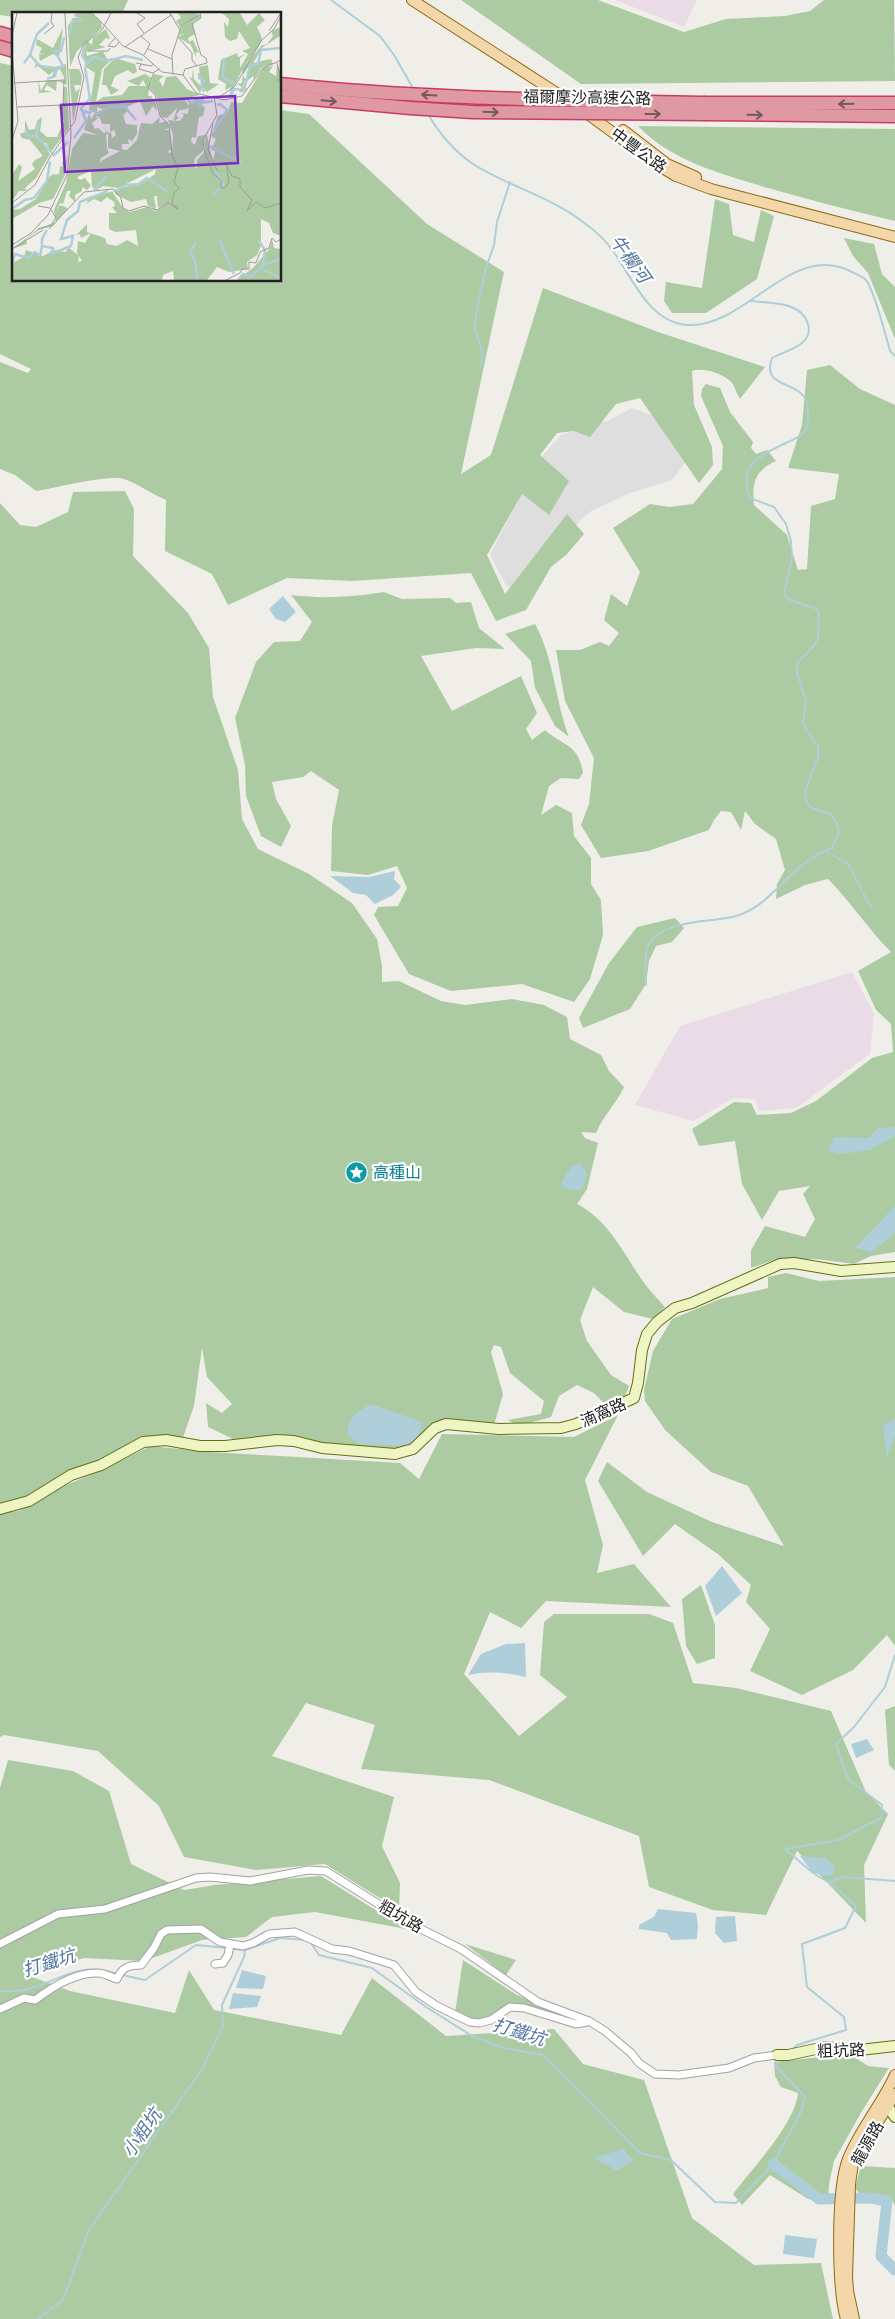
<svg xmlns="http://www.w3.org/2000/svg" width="895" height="2319" viewBox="0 0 895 2319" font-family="'Fira Sans','Noto Sans TC',sans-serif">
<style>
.residential{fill:#dfdede}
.industrial{fill:#e9dce6}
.forest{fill:#accba2}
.water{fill:#aeced9}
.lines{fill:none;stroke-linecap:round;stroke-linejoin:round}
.stream{stroke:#aeced9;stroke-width:2}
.river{stroke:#aeced9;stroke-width:11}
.street-casing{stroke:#a2a2a2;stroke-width:9}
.secondary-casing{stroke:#627011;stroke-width:12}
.primary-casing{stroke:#8f6a0f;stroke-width:12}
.highway-casing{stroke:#ca3a65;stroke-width:15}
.street{stroke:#fff;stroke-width:7}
.secondary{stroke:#eff4c3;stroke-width:10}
.primary{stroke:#f3d7ab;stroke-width:10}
.highway{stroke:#df99a3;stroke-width:12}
.highway-bridge-casing{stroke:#ca3a65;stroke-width:15;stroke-linecap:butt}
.highway-bridge{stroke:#df99a3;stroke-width:12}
.oneway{stroke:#76575c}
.labels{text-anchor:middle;stroke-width:4.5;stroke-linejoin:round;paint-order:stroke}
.street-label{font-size:16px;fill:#212121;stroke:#fff}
.culture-label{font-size:16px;fill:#0d838f;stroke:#fff;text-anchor:start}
.water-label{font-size:18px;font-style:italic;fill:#5377a0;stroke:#fff}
.inset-river{fill:none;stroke:#aeced9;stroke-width:2.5}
.inset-road{fill:none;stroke:#9d9c99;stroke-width:1}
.view{fill:#7b2cbf;fill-opacity:0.15;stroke:#7b2cbf;stroke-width:2.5}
.inset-edge{fill:none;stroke:#212121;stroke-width:2.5}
</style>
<rect width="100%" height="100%" fill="#f0eee9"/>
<!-- residential -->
<polygon class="residential" points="632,408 663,419 688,459 672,480 630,493 591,511 565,535 525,590 507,587 490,554 542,456 561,435 607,421"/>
<!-- industrial -->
<g class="industrial">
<polygon points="615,0 697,0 684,27"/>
<polygon points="852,972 874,1013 870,1054 796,1108 759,1111 755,1099 734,1098 693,1121 635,1105 680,1026"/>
</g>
<!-- forest -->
<g class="forest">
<polygon points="0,0 128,0 123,11 131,14 14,14 14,17 0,15"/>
<polygon points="461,0 598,0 684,32 726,19 785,16 810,11 824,0 894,0 895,81 581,84"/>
<path d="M0 63 14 66V280H280V110L309 114 427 224 504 272 461 474 491 455 543 288 658 332 765 367 740 399C737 394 735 389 733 384 725 374 703 367 692 371L694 405 712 447 713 465 699 483 640 398 616 404 590 437 574 431 557 433 540 455 569 481 549 515 522 494 487 555 505 594 567 514 584 534 567 554 551 567 526 610 496 621 471 573 352 581 287 578 228 605 212 574 165 551 166 500C152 494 138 484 124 479 109 474 55 488 36 491L15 475 0 469V362L28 373 31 369 0 354Z"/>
<path d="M638 126 895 129V221C852 211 810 200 768 188 723 174 672 162 638 126Z"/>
<polygon points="715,199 729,204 733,235 754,242 761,210 774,216 757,279 706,313 672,313 664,301 666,282 702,288"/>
<polygon points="844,238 874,244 882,274 895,287 895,339 868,273 853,256"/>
<path d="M830 365 860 389 895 405V1252L871 1256 854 1264 816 1259 774 1260 751 1268V1250L765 1226 805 1237 815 1219 803 1194 810 1186 779 1191 762 1220 742 1184 735 1141 699 1146 692 1129 734 1102 751 1103 757 1115 791 1113 816 1101 872 1058 893 1052 891 1024 876 1010 858 971 891 952C868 929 851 902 828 879L805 885 776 899 777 884 785 870 776 839 755 824 745 811 741 830 731 812 721 811 714 820 709 830 648 851 601 858 581 825 589 804 594 758 565 701 556 650H580L600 642 609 646 619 633 604 620 611 594 627 606 640 572 613 528 650 504 669 507 693 504 722 469 723 446 701 396 702 389 706 384 720 388 730 412 753 442 751 448 756 454 767 450 776 461C754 471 752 483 754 505L787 535 798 570 807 569 811 506 835 499 839 474 788 468 802 425 807 370Z"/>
<path d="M125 491 134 509 133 556 188 613 209 648 213 697 238 770 242 819 258 849 309 874 352 903 377 939 382 966V982L399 981 441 1001 465 1005 512 999 544 1005 567 1017 570 1039 601 1055 609 1071 624 1087C616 1104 603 1116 596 1133L581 1132 585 1138 598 1143 587 1189 577 1204C608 1220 623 1252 642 1280 649 1290 657 1298 665 1307L653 1319 624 1312 593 1287 580 1320 587 1341 611 1375 629 1386 625 1396 604 1403 594 1393 577 1385 559 1396 551 1417 518 1426 508 1420 541 1414 544 1401 510 1373 501 1347 494 1345 491 1352 503 1394 494 1425 458 1421 409 1448 396 1450 340 1446 297 1438 239 1442 208 1427 206 1403 222 1413 232 1404 207 1377 202 1348 194 1406 182 1440 144 1438 104 1460 11 1504 0 1505V503L20 525 36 527 68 512 73 492Z"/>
<path d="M384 592 402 599 450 598 456 603 471 602 479 628 505 649 476 648 421 656 452 711 521 676 537 713 526 729 532 740 545 730C564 747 578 743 583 773L579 779 561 778 549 786 541 815 556 805 572 813 574 836 591 858V884L601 900 603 935 590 979 574 1002 522 984 451 991 409 974 374 915 378 907 398 906 407 888 397 866 368 875 331 871 332 826 339 790 311 771 303 777 272 782 276 799 291 826 281 847 261 836 246 796 245 765 235 718 256 662 274 642 300 641 312 622 291 595C323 599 352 597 384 592Z"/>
<path d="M535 624C554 658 555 700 569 737L555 726 535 688 531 661 505 634Z"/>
<polygon points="675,918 684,928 672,942 656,946 649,961 646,984 630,1009 583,1028 579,1018 609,963 637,927"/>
<polygon points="786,1273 819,1281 895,1277 895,1646 887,1635 853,1670 802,1695 750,1671 770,1629 746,1602 751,1585 719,1555 675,1524 643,1556 598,1481 607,1462 647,1492 712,1522 784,1546 748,1486 711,1472 665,1430 645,1401 644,1390 653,1351 672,1319 720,1299 768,1288 768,1277"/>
<polygon points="618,1415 585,1480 603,1545 597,1573 634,1564 671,1607 546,1601 521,1628 490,1612 464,1674 519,1736 567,1697 540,1675 544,1622 554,1614 649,1614 673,1623 693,1683 736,1688 831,1711 866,1792 888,1814 864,1865 866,1923 797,1851 766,1915 713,1910 649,1887 639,1836 489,1780 361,1769 375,1725 306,1703 272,1756 394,1797 382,1846 400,1883 399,1910 325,1864 256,1870 184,1857 159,1806 98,1751 4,1735 0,1737 0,1513 18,1511 66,1485 103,1470 150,1446 210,1452 400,1463 419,1479 442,1434 574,1437"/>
<polygon points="701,1585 715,1625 715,1658 697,1664 686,1646 682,1599"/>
<polygon points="895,1706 895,1771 889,1765 885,1710"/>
<polygon points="8,1760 73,1771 109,1791 131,1864 184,1890 215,1885 321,1876 406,1929 315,1912 272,1917 246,1937 202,1940 144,1961 84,1958 24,1974 70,1991 175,2013 189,1970 214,2010 341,2035 372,1978 446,2036 554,2029 583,2064 644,2080 692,2218 754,2265 821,2263 833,2319 0,2319 0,1788"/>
<polygon points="465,1944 516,1960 506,1975"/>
<path d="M463 1960 517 1995 570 2016 572 2021 507 2006C486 2020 479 2023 455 2013Z"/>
<path d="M839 2055 854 2057 868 2066 889 2068 862 2111 834 2161 829 2184 828 2204 808 2199 770 2175 742 2205 733 2194C752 2169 795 2124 798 2093L781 2087 775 2076 774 2062Z"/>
<polygon points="861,2166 895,2168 895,2206 891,2198 859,2193 855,2188"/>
</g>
<!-- water -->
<g class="water">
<polygon points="283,596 296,612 285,622 276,619 269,609"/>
<polygon points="395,871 394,879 401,887 393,895 375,904 366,895 353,893 330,876 369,877"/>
<polygon points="895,1127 895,1136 870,1150 842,1154 828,1151 834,1137 869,1138 878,1128"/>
<polygon points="580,1163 587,1173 582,1190 572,1190 563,1187 561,1183 572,1166"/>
<polygon points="895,1206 895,1233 872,1252 855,1248"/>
<path d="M371 1404 422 1422 421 1430 417 1439 406 1446 359 1444 348 1435C347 1417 357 1412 371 1404Z"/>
<polygon points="895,1419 895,1436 887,1458 883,1426"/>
<polygon points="722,1566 742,1593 716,1616 705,1586"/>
<path d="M525 1643 526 1677C505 1672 488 1671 468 1675L481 1654 506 1644Z"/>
<polygon points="867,1739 874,1750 856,1758 851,1744"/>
<polygon points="800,1856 826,1858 835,1867 833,1874 829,1876 813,1873"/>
<polygon points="658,1909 696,1913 698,1925 697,1939 671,1940 667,1933 639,1929 639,1925 654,1917"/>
<polygon points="735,1916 737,1941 724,1943 715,1933 716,1917"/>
<polygon points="242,1970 266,1976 263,1989 236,1988"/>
<polygon points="233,1993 261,1996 257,2007 229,2009"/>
<polygon points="623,2149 633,2160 617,2171 594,2158"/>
<polygon points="785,2235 817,2239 814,2258 783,2254"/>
</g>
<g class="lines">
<!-- stream -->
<g class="stream">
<polyline points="331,0 380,36 394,55 414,90"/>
<path d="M428 114C438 132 455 152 473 164 507 186 550 196 583 222 593 229 606 241 613 251 632 277 649 323 688 325 746 328 792 240 852 272 856 274 863 277 866 280 874 289 886 337 890 351L895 356"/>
<polyline points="481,366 482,352 475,327 476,313 486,268 494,245 497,222 510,182"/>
<polyline points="827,852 848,864 872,909"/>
<path d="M646 985C646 971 642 947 654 937 677 919 709 923 736 916 769 907 786 872 815 856 820 852 827 851 832 848L839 833 837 823 832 815 810 807 806 801 805 792 818 757V746L805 728 803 721 806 701 796 670 798 662 814 646 818 638 819 616 817 609 787 599 784 594 792 558 791 541 786 524 774 507 750 498C738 464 759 456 786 443 792 440 801 437 805 431 808 426 808 418 808 412 810 377 759 393 772 358 781 353 796 349 803 342 808 338 810 331 808 324 801 301 770 303 750 301"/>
<polyline points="828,1882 813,1873 785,1849 838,1840 881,1818 882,1805 848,1779 836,1744 854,1727 885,1687 895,1655"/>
<polyline points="311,1943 319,1955 372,1968 426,2007 472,2036 504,2048 543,2055 640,2153 671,2160 715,2202 736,2203 773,2164 801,2112 805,2097 775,2065 783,2059"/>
<polyline points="233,1949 245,1950 280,1938 306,1940"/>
<polyline points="122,1975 145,1980 196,1945 228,1948"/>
<path d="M0 1991C9 1991 19 1992 27 1989 63 1980 78 1961 117 1974"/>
<polyline points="793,2049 797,2045 846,2030 844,2017 807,1987 802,1944 845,1928 856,1906 829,1882 842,1877 895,1881"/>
<polyline points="38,2319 63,2300 89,2230 202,2069 223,2026 222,2005 244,1957 245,1950"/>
</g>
<!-- river -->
<polyline class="river" points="773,2164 819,2199 871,2198 887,2201 881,2256 895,2270"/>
<defs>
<g id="street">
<polyline points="0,1944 58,1914 105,1909 196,1878 210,1877 250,1881 308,1870 326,1871 407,1922 461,1949 538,2002 589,2021 605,2031 631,2053 639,2063 655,2074 679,2075 729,2068 754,2058 777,2055"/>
<polyline points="215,1964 223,1963 228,1955 230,1945"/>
<path d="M0 2009 24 1998 35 2000C52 1987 76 1972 98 1973 104 1973 111 1977 117 1979 122 1967 129 1965 141 1965L154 1948 161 1934 167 1930 201 1929 220 1942 243 1946 253 1943 269 1934 295 1932 332 1949 349 1951 394 1965 416 1992 437 2006 470 2022 479 2023 491 2020 510 2007 524 2008 576 2024 587 2022"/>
</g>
<g id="secondary">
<polyline points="0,1509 29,1501 71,1475 101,1465 143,1442 166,1440 200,1446 225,1446 277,1440 294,1441 322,1448 395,1454 413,1449 435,1428 446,1424 499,1429 561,1428 576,1424 634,1398 638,1383 642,1350 647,1334 657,1322 675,1308 692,1303 780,1264 794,1263 841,1271 895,1267"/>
<polyline points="777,2055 788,2055 825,2047 860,2050 895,2046"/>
<polyline points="884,2101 895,2117"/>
</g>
<g id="primary">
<polyline points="412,0 569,101"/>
<polyline points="585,112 656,164 676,176 711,189 895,237"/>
<polyline points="623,130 667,164 696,177"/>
<path d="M846 2319C837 2288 836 2189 848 2159 860 2129 882 2104 895 2075"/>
<polyline points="854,2319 848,2291 847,2277 850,2184 853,2163 895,2094"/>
</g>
<g id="highway">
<polyline points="0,33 14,37"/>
<polyline points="0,47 14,51"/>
<polyline points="705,103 895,103"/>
<polyline points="706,114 895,116"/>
</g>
</defs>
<!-- street casing -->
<use href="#street" class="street-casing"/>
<!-- secondary casing -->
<use href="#secondary" class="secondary-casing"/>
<!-- primary casing -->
<use href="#primary" class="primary-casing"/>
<!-- highway casing -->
<use href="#highway" class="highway-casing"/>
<!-- street -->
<use href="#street" class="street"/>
<!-- secondary -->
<use href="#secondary" class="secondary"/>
<!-- primary -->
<use href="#primary" class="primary"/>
<!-- highway -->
<use href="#highway" class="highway"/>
<defs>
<g id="highway-bridge">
<path d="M280 84C421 99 563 100 705 103"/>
<polyline points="280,96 410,108 473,112 706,114"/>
</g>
</defs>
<!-- highway-bridge casing -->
<use href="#highway-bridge" class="highway-bridge-casing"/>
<!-- highway-bridge -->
<use href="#highway-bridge" class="highway-bridge"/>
</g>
<!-- one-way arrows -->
<defs><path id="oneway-shaft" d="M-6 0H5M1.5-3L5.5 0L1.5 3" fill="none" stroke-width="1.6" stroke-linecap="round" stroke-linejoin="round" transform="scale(1.25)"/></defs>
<g class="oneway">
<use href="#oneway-shaft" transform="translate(429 95) rotate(-177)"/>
<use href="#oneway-shaft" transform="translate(329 101) rotate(5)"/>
<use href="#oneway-shaft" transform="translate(846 104) rotate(179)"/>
<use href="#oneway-shaft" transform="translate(491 112) rotate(2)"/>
<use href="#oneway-shaft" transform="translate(653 114)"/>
<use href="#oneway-shaft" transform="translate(755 115) rotate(1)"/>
</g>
<!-- icons -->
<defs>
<symbol id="sight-disc" viewBox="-11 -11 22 22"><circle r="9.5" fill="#0f9aa8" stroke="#fff"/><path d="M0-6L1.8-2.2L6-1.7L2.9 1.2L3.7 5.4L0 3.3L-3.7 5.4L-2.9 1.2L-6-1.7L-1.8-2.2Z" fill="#fff"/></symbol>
</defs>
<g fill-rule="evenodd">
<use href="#sight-disc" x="344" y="1160" width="25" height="25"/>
</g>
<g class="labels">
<!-- street labels -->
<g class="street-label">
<text transform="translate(587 97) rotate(1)" y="6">福爾摩沙高速公路</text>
<text transform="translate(639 150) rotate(36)" y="6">中豐公路</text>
<text transform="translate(603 1412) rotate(-24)" y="6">湳窩路</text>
<text transform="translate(401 1916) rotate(30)" y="6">粗坑路</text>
<text transform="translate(841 2050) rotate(-2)" y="6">粗坑路</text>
<text transform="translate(867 2143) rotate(-61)" y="6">龍源路</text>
</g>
<!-- culture labels -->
<g class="culture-label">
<text x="373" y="1178">高種山</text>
</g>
<!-- water labels -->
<g class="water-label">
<text transform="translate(630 259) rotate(54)" y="6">牛欄河</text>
<text transform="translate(49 1963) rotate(-17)" y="6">打鐵坑</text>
<text transform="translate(519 2032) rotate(17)" y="6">打鐵坑</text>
<text transform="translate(142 2133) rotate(-55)" y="6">小粗坑</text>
</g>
</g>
<!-- overview -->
<g transform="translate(12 12)">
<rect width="269" height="269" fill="#f0eee9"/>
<path d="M64 1H79L89 10 90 16 65 39 58 55 56 14 61 6H67L62 4ZM166 1H185L189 6 181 10 183 22 176 26 177 30 181 28 184 34 187 41 184 40V45L179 33 166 25 172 22 167 23 168 14 179 7 167 13 164 9 169 6ZM210 1H228L235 13 247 1 253 8 245 15 250 26 247 34 232 55 249 34 255 32 261 24 259 19 269 15 268 24 251 35 241 51 259 47 261 52 249 56 242 67 241 64 235 69 233 68 231 75 235 77 231 80H227L230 75 225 72 230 71 231 63 234 68 237 54 231 63 230 58 217 85 219 75 213 78 214 72 206 67 209 48 225 41 226 45 234 42 228 46V56L236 42 230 39 238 36 227 19 225 27 218 29 213 25 212 10 216 15 217 7ZM51 16 47 46 41 42 28 49 27 43 34 41 27 42 30 36 24 33 25 27 41 36ZM94 17 98 27 94 26 87 33 94 35 74 40 75 44 91 39 95 47 101 46 90 57 84 90 91 85 110 83 117 74H134L131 68 127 74 115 69 133 62 139 66 136 84H139L144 91 145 99 141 94 134 104 128 89 115 95 117 98 111 103 114 112 125 113V122L120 129 116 127 117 132H110V137L115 138 125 128 129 111 140 112 148 105 147 111 155 109 157 116 151 118H157L160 137 155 140 160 141 161 123 156 108 168 109 172 103 169 101 176 102 177 91 185 87 193 88 188 93 193 95 191 104 187 105 184 126 180 125 179 130 183 133 186 124 194 123 191 128V139L183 146 182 153 185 157V148L193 139 192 129 195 122 201 150 203 139 199 138 204 127 199 124 206 104 216 100 219 90 230 91 251 56 261 54 257 60 264 64 265 52 269 62V224L261 221 257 211 249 207V234L245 243 235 250 236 257 217 260 205 255 195 268H162L161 259 151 263 150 268H0V251L12 245 14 238 31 244 42 238 54 240 56 235 67 244 66 250 70 249 65 241 66 229 73 231 79 221 69 226 68 222 64 223 75 212V220L93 226 95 232 105 234 115 228 126 234 124 218 103 220 97 217V201H105L100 195 103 194 102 190 95 185 89 190 82 187 74 192 78 186 102 179 101 181 111 196 117 200 135 195 144 199 155 192 163 195 154 192 146 196 145 184H142L144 197 136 194 134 187 119 190 103 182V177H107L132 170 143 162 144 157 106 176 91 174 85 178 80 175 79 159 65 165 68 168 73 166 79 174 75 178 70 175V179L63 183V190L57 184 59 179H55L51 192 48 191 44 198 48 193 56 196 41 214 27 218 14 227 15 232 0 237 26 217 44 210 42 198 54 171 60 137 71 121 86 123 72 118 77 101 79 107 84 100 92 98 85 95V99L77 98 83 61 74 55 71 41 73 31 76 29 80 33 81 26ZM83 104H85L88 106 90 112H98V120L102 118 104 123 100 126 99 120 96 122V136L108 139 89 149V152L88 149 89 146 97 141 95 136 94 123 97 121 90 114 95 120 92 121 86 116 83 117 80 111 86 106ZM103 46 123 52 125 60 121 62 116 58 103 64 99 74 107 78 99 83 94 73H90L92 57ZM24 52 43 55 54 52 55 73 45 69 44 79 35 73 32 78 40 80 27 81 26 68 29 79 35 68 52 69V65L48 57 45 58 43 64 40 65 42 59 37 63 26 54 22 56ZM196 53 198 71 207 72 195 80 190 75 188 81 177 65 180 66 181 56 182 67 189 74 187 55ZM57 57H67L70 64 69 73H62L64 80 68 76 61 111ZM142 62 152 64 147 68 151 75 154 65 164 64 175 77 188 83 172 87 177 94 175 97 168 98 164 103 167 106 161 110 165 96 155 106 149 105 144 83 137 76ZM52 75H55L57 116 39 140 34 131 30 130 38 142 24 166 13 176 15 179H7L0 189V163L7 152 10 155 6 169 23 157 20 152 23 148 31 144 18 128 10 126 8 122 13 120V108L17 118 23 117 25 109 30 105 28 119 35 125H45L52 109 46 94 51 93ZM56 143 53 163 41 187 27 191 0 207V198L8 197 24 187 37 165 43 161 42 163 47 162 48 154 51 155 50 150 53 151ZM260 227 262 236 269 237V268H225L242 255 258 236Z" fill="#accba2" fill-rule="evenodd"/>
<path class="inset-river" d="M57 24 60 10 69 8 66 5M52 25 49 39H43L52 56M73 35 70 43 74 50M18 43 25 22 37 11M212 46 211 65 222 72M12 51 18 43 28 54 46 57 50 54M73 54 82 45 95 49 114 44 131 48M187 61V66L192 69 189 74 192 80M35 67 43 64 45 57M191 84 190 91 201 89M218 85 222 77 232 78 238 54 246 52 249 38 269 36M172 86 180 91 185 87 188 94 190 92M72 102 73 99 77 101 81 98 86 102 96 96 112 94 124 108M14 117 15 124H24L40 141M201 121 215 98 208 92 205 93M24 125 27 109M62 126 74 109 69 96 78 87 73 55M198 134 230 151M41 144 56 130M82 178 94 164M104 179 114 173 127 172 135 166 155 179M201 183 211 173 204 157M0 197 13 188 22 186 35 169 38 149M207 227 222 262M247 229 253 238 251 253M184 230 178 241 183 249 185 268M30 234V227L35 218M0 252 3 242 16 246 23 240 28 244 30 234 41 236 39 242 59 234 61 224 49 227 55 208 66 199 68 190 96 179M251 257 269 267M226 268 231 262 239 265 253 252 269 247"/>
<path class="inset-road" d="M80 1 92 13M125 1 133 6 125 12 132 21M158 1 168 18 160 43 161 63M93 14 111 34 131 43 150 60 171 63 184 81 212 88 230 84 250 57 269 48M167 14 188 3M257 19 269 1M32 22 42 14 39 10 40 1M0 24 5 1M129 24 138 32 132 43M166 25 180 41V48L185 54M103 26 96 34 103 35 107 30M113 35 159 3M136 37 160 47M0 38 6 109 0 128M76 39H96L98 36M124 51 139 54 142 52M265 51 268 63 266 70M129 52 127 57 141 61M171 63 173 57 195 51 194 46 189 43 180 12 189 6 188 1M2 71 52 68 51 93 5 95M202 84 205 103 191 128 192 138 201 162 209 168V176H213L217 170 214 152 220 164 228 167V175L240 188 235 199M206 86 223 74 249 29 262 17 269 4M201 111 196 138 206 160M0 191 23 173 38 145 63 109 72 65 66 45 72 32 90 18 99 1M235 199 244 190 253 196 269 191M26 217 39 213 44 206 38 196 26 194M37 217 72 180 101 177 109 186 111 196 117 199 132 194 145 198 156 191 166 197 160 191 162 181 167 176 162 170 166 156 160 143 157 113 148 104 143 83 136 76 142 60 148 57M0 233 19 221 36 203 55 163 59 124 53 1M0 237 31 218M214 268 228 261 230 257H237V250L244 251 248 240 257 236 260 226 264 230 269 227"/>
<path class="view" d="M223 84 226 151 53 160 49 93Z"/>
<rect width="269" height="269" class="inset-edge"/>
</g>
</svg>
